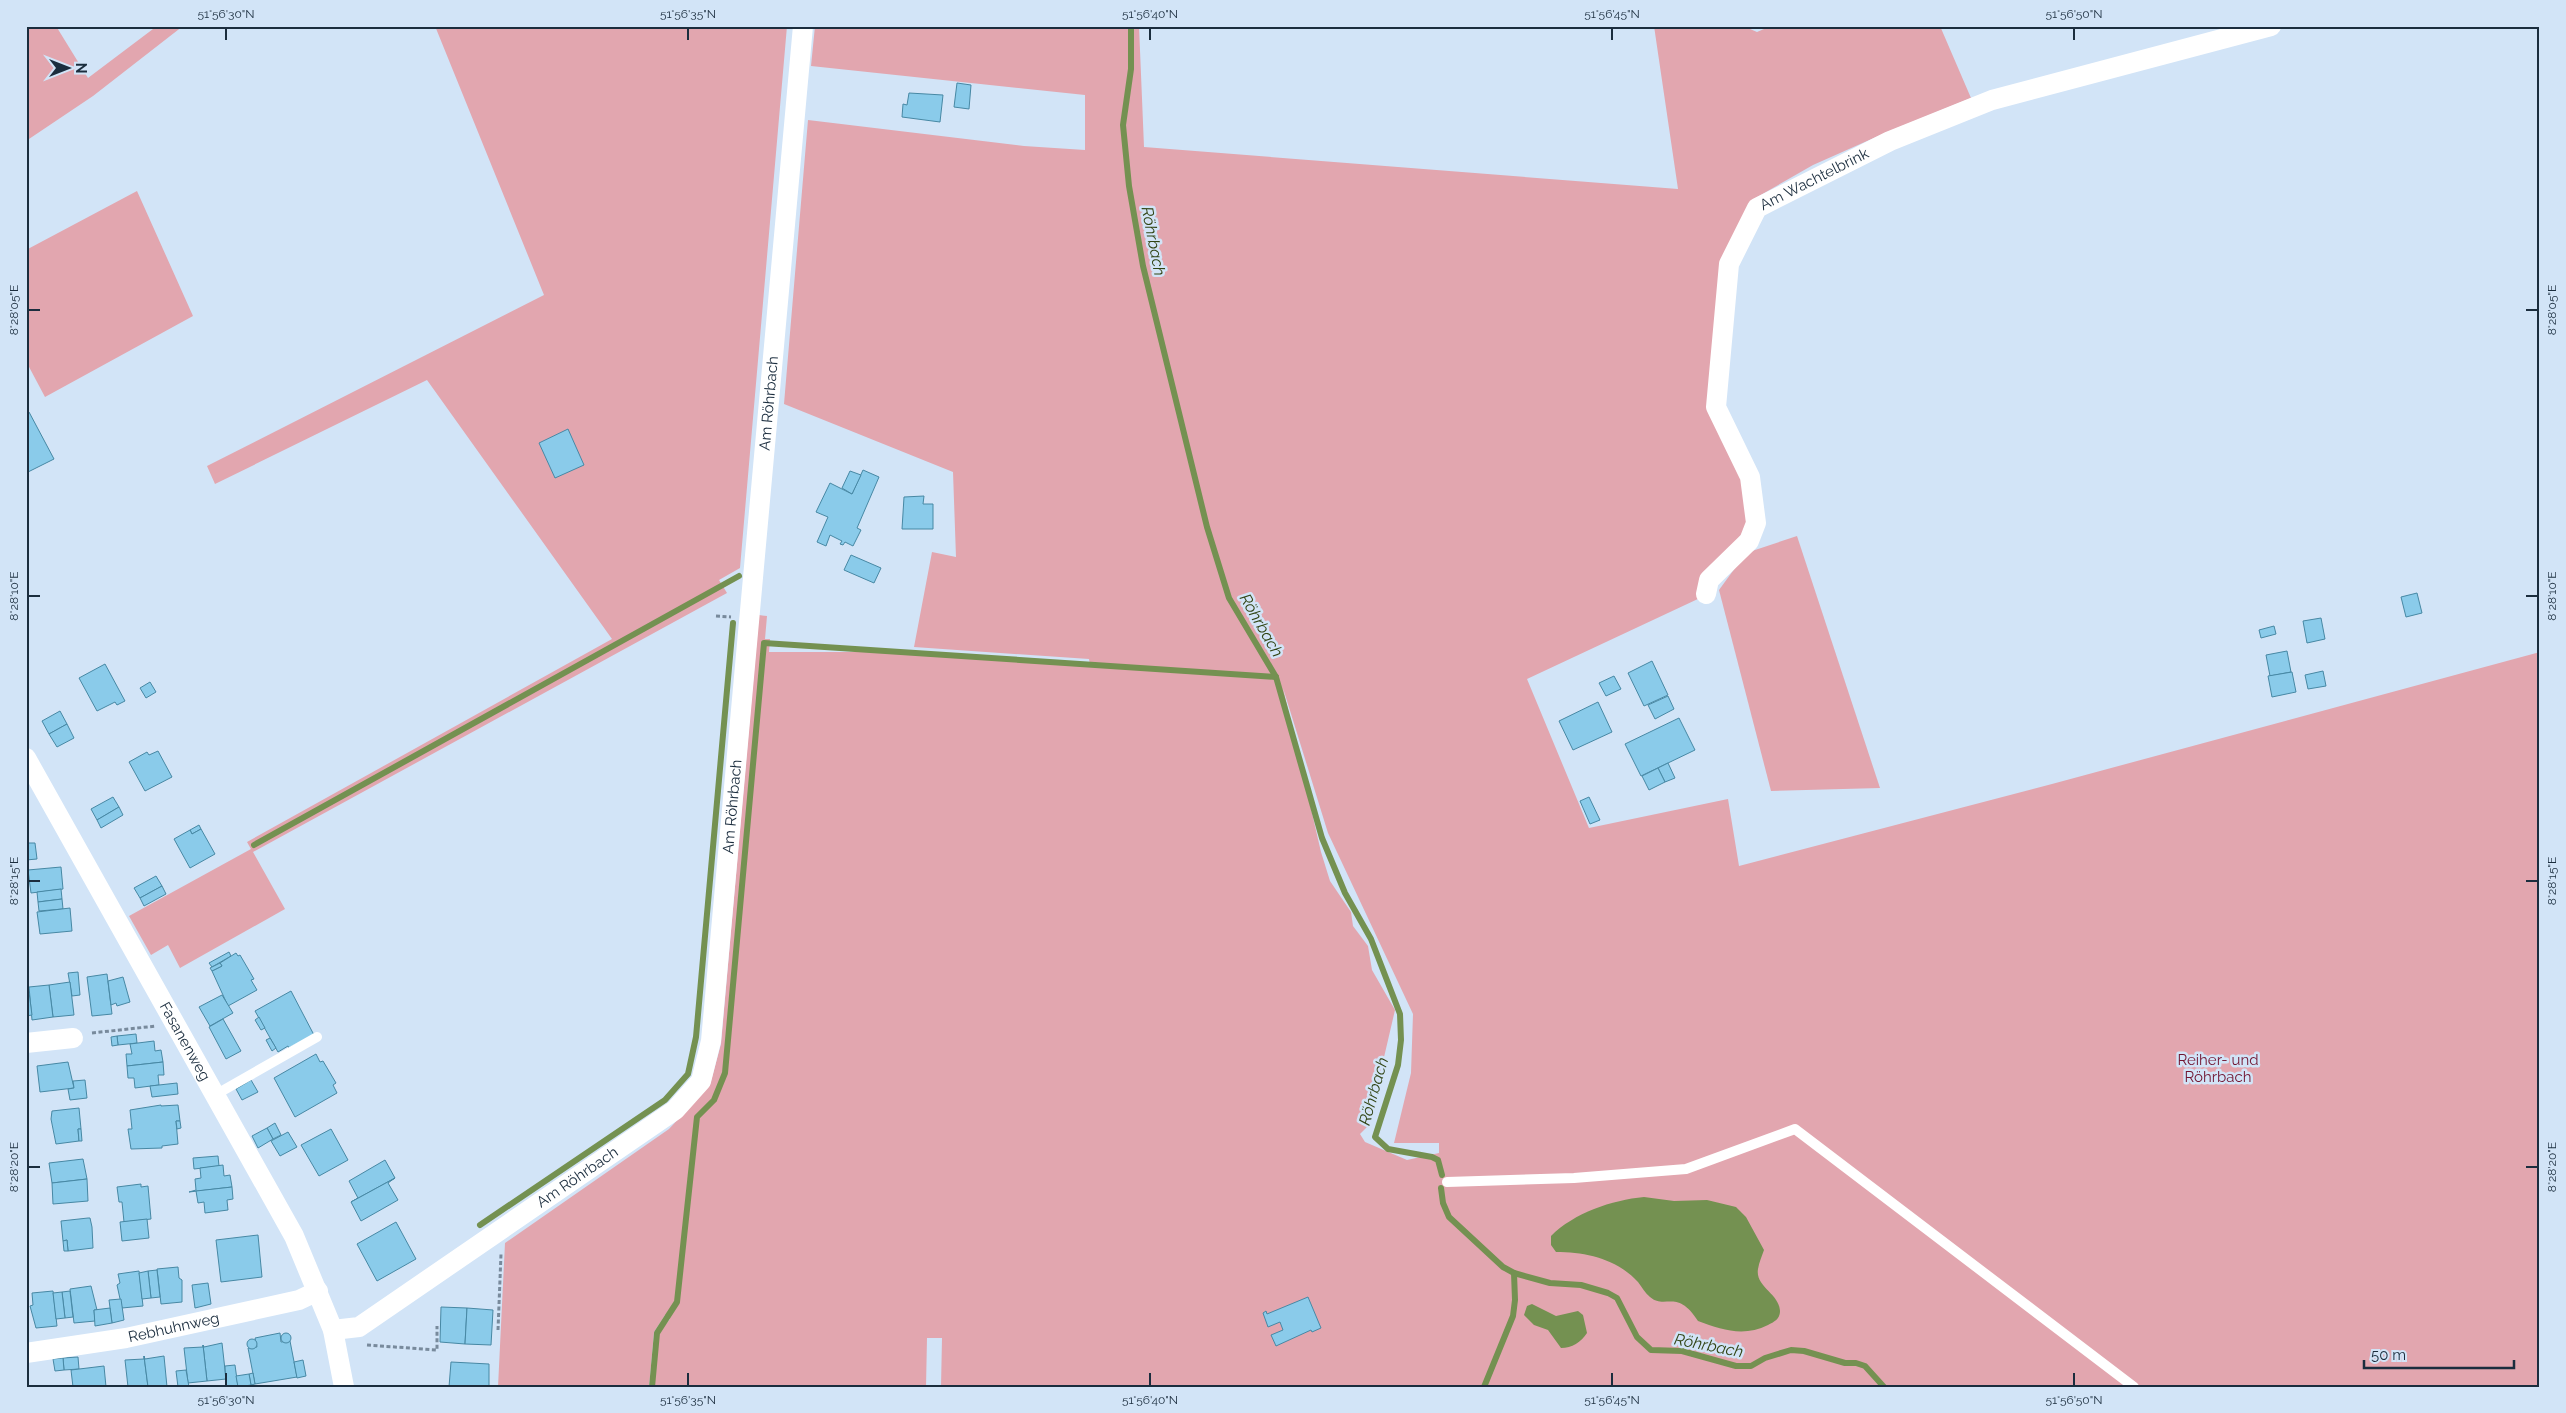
<svg xmlns="http://www.w3.org/2000/svg" width="2566" height="1413" viewBox="0 0 2566 1413" font-family="Raleway,sans-serif">
<style>
.green{fill:#e2a6af;fill-rule:evenodd}
.water{fill:#749151}
.lines{fill:none;stroke-linecap:round;stroke-linejoin:round}
.stream{stroke:#749151;stroke-width:6}
.building{fill:#8acbea;stroke:#4788a4}
.path{stroke:#788a9c;stroke-width:3;stroke-dasharray:4 2.5;stroke-linecap:butt}
.lane{stroke:#fff;stroke-width:10}
.street{stroke:#fff;stroke-width:20}
.ticks{fill:none;stroke:#1b2d3e;stroke-width:2}
.labels{text-anchor:middle;stroke-width:5;stroke-linejoin:round;paint-order:stroke}
.street-label{font-size:15px;fill:#1b2d3e;stroke:#d2e4f7}
.park-label{font-size:15px;fill:#711531;stroke:#d2e4f7}
.water-label{font-size:16px;font-style:italic;fill:#314414;stroke:#d2e4f7}
.neatline{fill:none;stroke:#1b2d3e;stroke-width:2}
.ticks-label{font-size:12px;text-anchor:middle;fill:#1b2d3e}
</style>
<rect width="100%" height="100%" fill="#d2e4f7"/>
<!-- green -->
<g class="green">
<polygon points="26,26 56,26 88,78 157,26 183,26 93,96 26,141"/>
<polygon points="435,26 787,26 740,568 719,580 727,593 253,852 285,909 180,968 168,945 151,955 129,916 251,849 247,842 612,639 427,380 215,484 207,466 544,295"/>
<path d="M815 26H1139L1144 147 1678 189 1654 26H1743L1757 32 1771 26H1940L1971 98 1885 133 1813 165 1752 200 1708 408 1743 478 1750 521 1700 598 1527 679 1589 828 1728 799 1739 866 2052 784 2540 652V1387H941L942 1338H927L926 1387H654L659 1333 670 1319 665 1315 654 1332 649 1387H498L505 1243 669 1129 710 1085 721 1044 759 615 767 616 765 639H770L769 652H869L1090 665 1089 659 914 647 932 552 956 557 953 472 784 404 808 120 1024 146 1085 150V95L811 66ZM1283 688 1328 833 1413 1014 1411 1073 1394 1143H1439V1153L1407 1160 1365 1142 1360 1134 1368 1126 1395 1010 1372 970 1368 946 1353 926 1351 912 1330 881 1321 852Z"/>
<polygon points="137,191 193,316 45,397 28,365 26,366 26,250"/>
<polygon points="1797,536 1880,788 1771,791 1719,590 1746,553"/>
</g>
<!-- water -->
<g class="water">
<path d="M1644 1197 1674 1201 1707 1200 1736 1207 1746 1217 1764 1250C1762 1256 1759 1262 1758 1269 1755 1287 1779 1293 1780 1311 1780 1319 1774 1322 1768 1325 1744 1337 1722 1330 1698 1321 1677 1288 1665 1310 1650 1297 1645 1293 1642 1287 1638 1282 1617 1259 1586 1252 1556 1252L1551 1245V1236C1574 1213 1612 1200 1644 1197Z"/>
<path d="M1532 1304 1556 1316 1578 1311 1583 1315 1587 1333C1581 1342 1572 1348 1561 1348L1548 1330 1534 1325 1524 1315 1527 1306Z"/>
</g>
<g class="lines">
<!-- stream -->
<g class="stream">
<polyline points="1131,26 1131,69 1123,125 1129,186 1143,266 1207,527 1229,598 1276,677 1322,838 1345,893 1371,939 1400,1014 1401,1040 1398,1065 1375,1137 1388,1149 1432,1157 1438,1160 1442,1175"/>
<polyline points="254,845 739,576"/>
<polyline points="1441,1188 1443,1203 1449,1217 1503,1267 1514,1273 1550,1283 1581,1285 1608,1293 1617,1298 1637,1337 1651,1350 1682,1351 1736,1366 1751,1366 1765,1358 1791,1350 1804,1351 1845,1363 1856,1363 1865,1366 1884,1387"/>
<polyline points="480,1225 665,1100 688,1074 696,1037 733,623"/>
<polyline points="652,1387 657,1333 677,1302 697,1117 714,1100 725,1073 764,643 1276,677"/>
<polyline points="1484,1387 1513,1316 1515,1300 1514,1273"/>
</g>
</g>
<!-- building -->
<g class="building">
<polygon points="957,83 971,85 969,109 954,107"/>
<polygon points="909,93 943,95 940,122 902,117 903,104 907,105"/>
<polygon points="29,412 54,459 26,473 26,413"/>
<polygon points="568,429 584,465 555,478 539,443"/>
<polygon points="863,470 879,477 857,528 861,530 853,546 845,542 843,545 840,544 842,541 830,535 826,546 817,542 828,517 816,512 830,483 852,494"/>
<polygon points="850,471 861,475 852,494 842,488"/>
<polygon points="924,496 923,504 933,504 933,529 902,529 904,497"/>
<polygon points="851,555 881,568 874,583 844,570"/>
<polygon points="2417,593 2422,613 2406,617 2401,597"/>
<polygon points="2321,618 2325,639 2307,643 2303,621"/>
<polygon points="2274,626 2276,634 2261,638 2259,630"/>
<polygon points="2287,651 2291,672 2270,676 2266,655"/>
<polygon points="1652,661 1668,695 1644,706 1628,673"/>
<polygon points="105,664 125,701 117,705 115,702 97,711 79,678"/>
<polygon points="2323,671 2326,686 2308,689 2305,675"/>
<polygon points="2292,672 2296,692 2272,697 2268,676"/>
<polygon points="1614,676 1621,689 1606,696 1599,683"/>
<polygon points="150,682 156,692 146,698 140,688"/>
<polygon points="1668,696 1674,709 1655,719 1648,705"/>
<polygon points="1598,702 1612,732 1573,750 1559,721"/>
<polygon points="60,711 67,724 49,734 42,721"/>
<polygon points="1679,718 1695,750 1641,776 1625,744"/>
<polygon points="67,724 74,738 57,747 49,734"/>
<polygon points="158,751 172,777 145,791 129,762 147,752 149,755"/>
<polygon points="1668,763 1675,778 1665,782 1658,768"/>
<polygon points="1658,768 1665,782 1649,790 1642,776"/>
<polygon points="113,797 119,807 97,820 91,809"/>
<polygon points="1589,797 1600,820 1590,824 1580,801"/>
<polygon points="119,807 123,815 101,828 97,820"/>
<polygon points="199,825 201,829 192,834 190,830"/>
<polygon points="201,829 215,854 190,868 174,839 190,830 192,834"/>
<polygon points="26,843 35,843 37,859 26,860"/>
<polygon points="61,867 63,889 31,893 28,870"/>
<polygon points="156,876 162,886 140,898 134,888"/>
<polygon points="162,886 166,894 144,906 140,898"/>
<polygon points="61,889 62,899 38,902 37,892"/>
<polygon points="62,899 63,909 39,911 38,902"/>
<polygon points="70,908 72,931 40,934 37,912"/>
<polygon points="229,952 231,956 212,967 209,963"/>
<polygon points="236,953 238,956 240,955 254,979 251,980 257,990 228,1006 212,971 222,966 220,963"/>
<polygon points="220,963 222,966 212,971 210,968"/>
<polygon points="78,972 80,995 72,996 68,973"/>
<polygon points="107,974 112,1014 92,1016 87,977"/>
<polygon points="123,977 130,1002 117,1006 116,1003 111,1005 108,981"/>
<polygon points="70,982 74,1015 53,1017 49,985"/>
<polygon points="49,985 53,1017 32,1020 29,987"/>
<polygon points="291,991 314,1035 289,1048 288,1046 278,1052 255,1011"/>
<polygon points="26,992 29,992 32,1015 26,1016"/>
<polygon points="222,995 233,1013 210,1026 199,1007"/>
<polygon points="259,1017 265,1028 261,1030 255,1020"/>
<polygon points="223,1019 241,1051 226,1059 209,1027"/>
<polygon points="136,1034 137,1043 118,1045 117,1036"/>
<polygon points="117,1036 118,1045 112,1046 111,1037"/>
<polygon points="270,1038 276,1048 272,1051 266,1040"/>
<polygon points="154,1041 155,1051 161,1050 163,1062 127,1066 126,1054 132,1054 130,1044"/>
<polygon points="316,1054 320,1062 323,1061 336,1083 333,1085 337,1093 295,1117 274,1078"/>
<polygon points="68,1062 74,1088 40,1092 37,1066"/>
<polygon points="163,1062 164,1075 158,1075 159,1085 135,1088 134,1078 128,1078 127,1066"/>
<polygon points="85,1080 87,1098 70,1100 68,1089 74,1088 73,1081"/>
<polygon points="251,1080 258,1092 242,1100 236,1089"/>
<polygon points="177,1083 178,1094 152,1097 150,1086"/>
<polygon points="161,1105 161,1106 178,1105 180,1121 176,1121 178,1144 162,1146 162,1148 131,1149 128,1129 132,1129 130,1110"/>
<polygon points="79,1108 81,1129 78,1129 79,1141 56,1144 51,1119 52,1111"/>
<polygon points="176,1121 180,1121 181,1128 177,1129"/>
<polygon points="275,1123 281,1135 273,1139 267,1128"/>
<polygon points="267,1128 273,1139 258,1148 252,1136"/>
<polygon points="78,1129 81,1129 82,1141 79,1141"/>
<polygon points="331,1129 348,1160 319,1176 301,1145"/>
<polygon points="288,1132 297,1147 280,1156 271,1141"/>
<polygon points="218,1156 219,1166 194,1169 193,1158"/>
<polygon points="83,1159 87,1179 52,1183 49,1163"/>
<polygon points="385,1160 395,1178 351,1202 358,1198 349,1181"/>
<polygon points="223,1165 224,1176 230,1175 232,1187 189,1192 196,1190 195,1179 201,1178 200,1168"/>
<polygon points="395,1178 388,1183 398,1200 361,1221 351,1202"/>
<polygon points="87,1179 88,1201 53,1204 52,1183"/>
<polygon points="141,1184 141,1187 148,1186 151,1219 124,1222 122,1202 119,1202 117,1187"/>
<polygon points="232,1187 233,1199 227,1200 228,1210 205,1213 204,1202 198,1203 196,1191"/>
<polygon points="88,1218 90,1218 92,1227 93,1248 68,1251 67,1240 63,1241 61,1221"/>
<polygon points="147,1219 149,1238 122,1241 120,1222"/>
<polygon points="396,1222 416,1259 377,1281 357,1244"/>
<polygon points="258,1235 262,1277 221,1282 216,1240"/>
<polygon points="67,1240 68,1251 64,1251 63,1241"/>
<polygon points="178,1267 179,1278 182,1280 182,1302 161,1304 157,1269"/>
<polygon points="157,1270 160,1297 151,1298 148,1271"/>
<polygon points="139,1271 143,1306 122,1308 117,1285 120,1283 118,1274"/>
<polygon points="148,1271 151,1298 142,1299 139,1273"/>
<polygon points="208,1283 211,1304 195,1308 192,1285"/>
<polygon points="91,1286 97,1310 94,1310 95,1321 74,1323 70,1289"/>
<polygon points="53,1291 57,1326 36,1328 30,1306 33,1305 32,1293"/>
<polygon points="70,1291 73,1317 65,1318 62,1292"/>
<polygon points="62,1292 65,1318 56,1319 53,1293"/>
<polygon points="1308,1297 1321,1328 1312,1332 1311,1330 1276,1346 1271,1335 1283,1330 1280,1322 1268,1327 1263,1313 1266,1311 1267,1314"/>
<polygon points="121,1299 124,1320 112,1323 109,1300"/>
<polygon points="441,1307 467,1308 465,1344 440,1342"/>
<polygon points="110,1308 112,1323 95,1326 94,1310"/>
<polygon points="467,1308 493,1310 491,1345 465,1344"/>
<polygon points="280,1333 281,1342 290,1341 297,1377 255,1384 248,1348 257,1347 255,1338"/>
<circle cx="286" cy="1338" r="5"/>
<circle cx="252" cy="1344" r="5"/>
<polygon points="222,1343 226,1379 207,1381 203,1345 204,1347"/>
<polygon points="203,1345 207,1381 188,1383 184,1348 203,1347"/>
<polygon points="144,1356 148,1387 128,1387 125,1360 144,1359"/>
<polygon points="144,1356 145,1359 164,1356 167,1387 148,1387"/>
<polygon points="78,1357 79,1369 64,1370 63,1358"/>
<polygon points="63,1358 64,1370 55,1371 53,1359"/>
<polygon points="303,1360 306,1376 297,1378 294,1362"/>
<polygon points="451,1362 489,1364 489,1387 449,1387"/>
<polygon points="235,1365 238,1387 226,1387 225,1366"/>
<polygon points="104,1366 106,1387 73,1387 71,1370"/>
<polygon points="186,1370 189,1387 178,1387 176,1371"/>
<polygon points="253,1373 255,1384 251,1385 249,1374"/>
<polygon points="249,1374 251,1385 238,1387 236,1376"/>
</g>
<g class="lines">
<!-- path -->
<g class="path">
<polyline points="716,616 731,617"/>
<polyline points="92,1033 156,1026"/>
<polyline points="498,1330 501,1254"/>
<polyline points="367,1345 437,1350 437,1326"/>
</g>
<!-- lane -->
<g class="lane">
<polyline points="215,1095 317,1037"/>
<polyline points="1447,1182 1574,1178 1686,1169 1795,1129 2134,1387"/>
</g>
<!-- street -->
<g class="street">
<path id="s1" d="M1706 594 1709 580 1749 541 1756 523 1750 477 1716 407 1729 264 1757 208 1890 141 1992 100 2271 26"/>
<path id="s2" d="M26 758 294 1236 333 1330 344 1387"/>
<polyline points="26,1043 73,1038"/>
<path id="s3" d="M333 1330 359 1327 675 1110 701 1081 711 1041 803 26"/>
<path id="s4" d="M26 1353 126 1338 299 1300 318 1291"/>
</g>
</g>
<!-- ticks -->
<path class="ticks" d="M226 28V40M688 28V40M1150 28V40M1612 28V40M2074 28V40M28 310H40M2526 310H2538M28 596H40M2526 596H2538M28 881H40M2526 881H2538M28 1167H40M2526 1167H2538M226 1373V1386M688 1373V1386M1150 1373V1386M1612 1373V1386M2074 1373V1386"/>
<g class="labels">
<!-- street labels -->
<g class="street-label">
<text dy="5" stroke="none"><textPath href="#s1" startOffset="484">Am Wachtelbrink</textPath></text>
<text dy="5" stroke="none"><textPath href="#s3" startOffset="1130">Am Röhrbach</textPath></text>
<text dy="5" stroke="none"><textPath href="#s3" startOffset="725">Am Röhrbach</textPath></text>
<text dy="5" stroke="none"><textPath href="#s2" startOffset="325">Fasanenweg</textPath></text>
<text dy="5" stroke="none"><textPath href="#s3" startOffset="291">Am Röhrbach</textPath></text>
<text dy="5" stroke="none"><textPath href="#s4" startOffset="150">Rebhuhnweg</textPath></text>
</g>
<!-- park labels -->
<g class="park-label">
<text x="2218" y="1065">Reiher- und<tspan x="2218" dy="17">Röhrbach</tspan></text>
</g>
<!-- water labels -->
<g class="water-label">
<text transform="translate(1154 241) rotate(79)" y="6">Röhrbach</text>
<text transform="translate(1262 625) rotate(60)" y="6">Röhrbach</text>
<text transform="translate(1373 1091) rotate(-74)" y="6">Röhrbach</text>
<text transform="translate(1709 1345) rotate(11)" y="6">Röhrbach</text>
</g>
</g>
<!-- border -->
<rect width="2566" height="1413" fill="none" stroke="#d2e4f7" stroke-width="55"/>
<!-- north arrow -->
<g transform="translate(68 68) rotate(90)" stroke="#d2e4f7" stroke-width="4" paint-order="stroke">
<path d="M0-4L9 19L0 12L-9 19Z" fill="#1b2d3e"/>
<text y="-8" font-size="14" font-weight="bold" text-anchor="middle" fill="#1b2d3e">N</text>
</g>
<!-- scale -->
<path d="M2364 1360v8h150v-8" fill="none" stroke="#1b2d3e" stroke-width="2.5"/>
<text x="2371" y="1360" font-size="15" fill="#1b2d3e" stroke="#d2e4f7" stroke-width="4" paint-order="stroke">50 m</text>
<rect x="28" y="28" width="2510" height="1358" class="neatline"/>
<g class="ticks-label">
<text x="226" y="18">51°56'30"N</text>
<text x="688" y="18">51°56'35"N</text>
<text x="1150" y="18">51°56'40"N</text>
<text x="1612" y="18">51°56'45"N</text>
<text x="2074" y="18">51°56'50"N</text>
<text transform="translate(2552 310) rotate(-90)" y="4">8°28'05"E</text>
<text transform="translate(14 310) rotate(-90)" y="4">8°28'05"E</text>
<text transform="translate(2552 596) rotate(-90)" y="4">8°28'10"E</text>
<text transform="translate(14 596) rotate(-90)" y="4">8°28'10"E</text>
<text transform="translate(2552 881) rotate(-90)" y="4">8°28'15"E</text>
<text transform="translate(14 881) rotate(-90)" y="4">8°28'15"E</text>
<text transform="translate(2552 1167) rotate(-90)" y="4">8°28'20"E</text>
<text transform="translate(14 1167) rotate(-90)" y="4">8°28'20"E</text>
<text x="226" y="1404">51°56'30"N</text>
<text x="688" y="1404">51°56'35"N</text>
<text x="1150" y="1404">51°56'40"N</text>
<text x="1612" y="1404">51°56'45"N</text>
<text x="2074" y="1404">51°56'50"N</text>
</g>
</svg>
